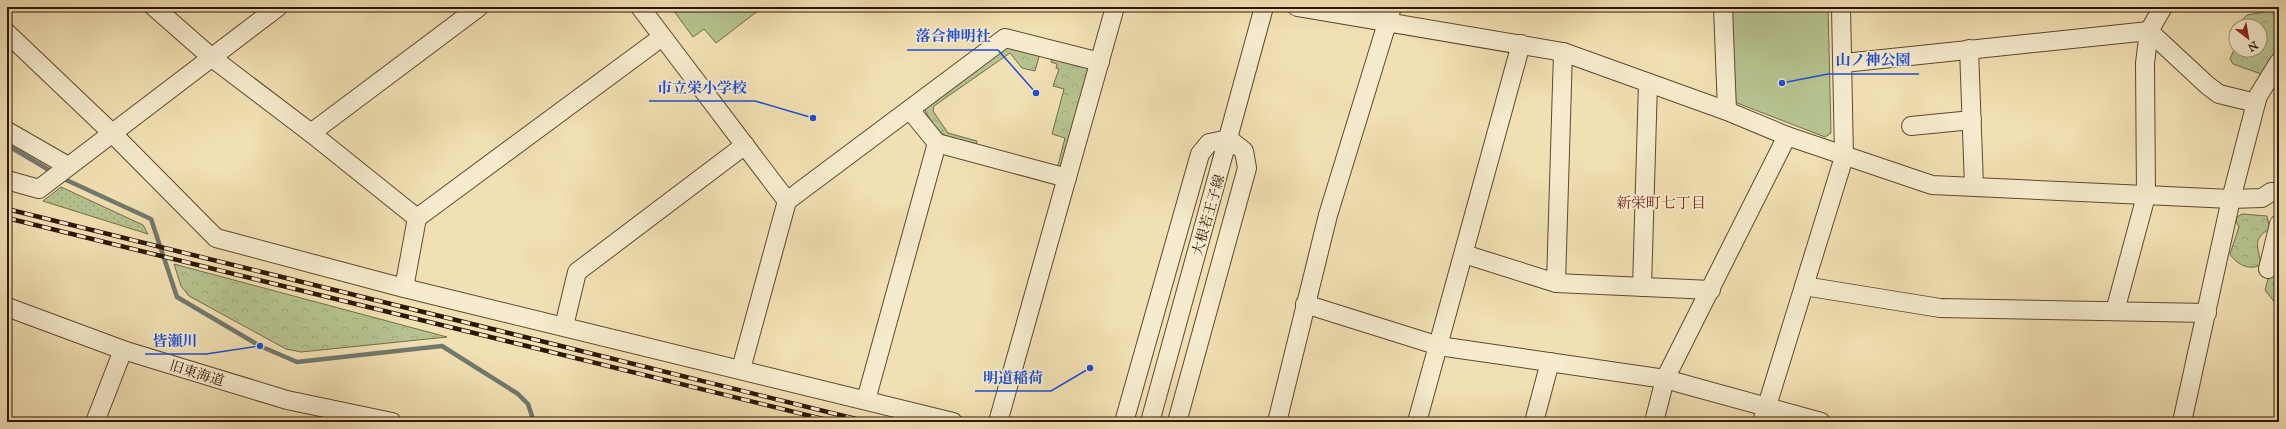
<svg xmlns="http://www.w3.org/2000/svg" width="2286" height="429" viewBox="0 0 2286 429" font-family="'IM FELL Great Primer','Noto Serif JP',serif">
<style>
.grass{fill:url(#grass-dots);stroke:#726d48}
.forest{fill:url(#forest-crowns);stroke:#726d48}
.park{fill:#b6c390;stroke:#726d48}
.lines{fill:none;stroke-linecap:round;stroke-linejoin:round}
.stream{stroke:#71796e;stroke-width:4.5}
.minor-casing{stroke:#5f492d;stroke-width:20}
.minor{stroke:#f6ebce;stroke-width:18}
.rail-casing{stroke:#2e1700;stroke-width:4.5}
.rail{stroke:#f6ebce;stroke-width:3;stroke-dasharray:9;stroke-linecap:butt}
.labels{text-anchor:middle;stroke-width:3.5;stroke-linejoin:round;paint-order:stroke}
.street-label{font-size:14px;fill:#2e1700;stroke:#f6ebce}
.neighbourhood-label{font-size:15px;fill:#7a1f14;stroke:#f6ebce}
.leader{fill:none;stroke:#1d4ed8;stroke-width:1.5}
.callout-dot{fill:#1d4ed8;stroke:#f6ebce;stroke-width:1.5}
.callout-label{font-size:15px;text-anchor:middle;font-weight:bold;fill:#1d4ed8;stroke:#f6ebce;stroke-width:3.5;stroke-linejoin:round;paint-order:stroke}
</style>
<defs>
<pattern id="grass-dots" width="8" height="8" patternUnits="userSpaceOnUse"><rect width="8" height="8" fill="#b6c390"/><path d="M2 2h.1M6 6h.1" fill="none" stroke="#9da77a" stroke-width="1.8" stroke-linecap="round"/></pattern>
<pattern id="forest-crowns" width="20" height="18" patternUnits="userSpaceOnUse"><rect width="20" height="18" fill="#b6c390"/><path d="M2 6a3 3 0 1 1 6 0M12 15a3 3 0 1 1 6 0" fill="none" stroke="#9da77a"/></pattern>
</defs>
<rect width="100%" height="100%" fill="#f1e0b3"/>
<filter id="stains"><feTurbulence type="fractalNoise" baseFrequency=".005" numOctaves="4"/><feColorMatrix values="0 0 0 0 .2 0 0 0 0 .09 0 0 0 0 .02 0 0 0 .5 -.17"/></filter>
<radialGradient id="worn" r=".72"><stop offset=".6" stop-color="#630" stop-opacity="0"/><stop offset="1" stop-color="#630" stop-opacity=".3"/></radialGradient>
<!-- grass -->
<polygon class="grass" points="61,187 143,225 148,234 43,201"/>
<!-- forest -->
<g class="forest">
<polygon points="2276,7 2279,7 2279,56 2264,75 2233,64 2230,59 2236,45 2236,50 2260,50 2260,26 2236,26 2236,43 2230,31 2247,15 2265,12"/>
<path d="M1009 44 1040 53 1035 71 1022 68 1010 53 934 106 933 111 948 133 977 141 976 146C946 138 942 139 925 111L927 104Z"/>
<polygon points="1053,57 1087,66 1090,72 1063,166 1057,169 1065,138 1052,134 1064,89 1053,86 1059,69 1056,68 1057,64 1051,62"/>
<path d="M2242 214 2267 216 2270 229C2252 238 2258 247 2261 264 2251 272 2236 264 2230 254L2239 227 2236 221 2237 217Z"/>
<polygon points="174,264 447,337 301,352 286,349 189,296 181,286"/>
<polygon points="2274,276 2279,277 2279,304 2276,304 2265,290 2268,279"/>
</g>
<!-- park -->
<g class="park">
<polygon points="671,7 763,7 716,43 704,29 693,37"/>
<polygon points="1731,7 1828,7 1831,133 1825,137 1737,103 1734,99"/>
</g>
<g class="lines">
<!-- stream -->
<g class="stream">
<polyline points="7,145 54,173"/>
<polyline points="62,178 151,219 177,297 260,346 297,362 442,346 518,394 528,404 534,422"/>
</g>
<defs>
<g id="minor">
<polyline points="154,7 211,57 311,133 417,218"/>
<polyline points="640,7 787,201"/>
<polyline points="1297,7 1563,52 1727,111 1787,136 1932,185 2231,199 2262,198 2271,192 2279,192"/>
<polyline points="1723,7 1727,111"/>
<polyline points="7,33 112,133 216,238 404,288 953,422"/>
<polyline points="1969,49 1974,186"/>
<polyline points="1844,63 2149,31 2207,85 2219,94 2256,103 2231,199 2182,422"/>
<polyline points="2256,103 2258,96 2279,62"/>
<polyline points="910,110 937,143 1067,178"/>
<polyline points="1911,126 1972,120"/>
<polyline points="7,131 68,166"/>
<polyline points="311,133 479,7"/>
<polyline points="7,180 39,189 278,7"/>
<polyline points="1464,254 1556,283 1711,290"/>
<polyline points="2268,269 2279,224"/>
<polyline points="1556,283 1563,52"/>
<polyline points="1804,286 1940,308 2207,313"/>
<polyline points="1642,287 1648,83"/>
<polyline points="404,288 417,218 662,37"/>
<polyline points="1305,304 1439,346 1665,379 1821,422"/>
<polyline points="7,307 123,350 287,400 392,422"/>
<polyline points="2115,311 2146,196 2145,63 2149,31 2163,7"/>
<polyline points="564,326 577,272 745,145"/>
<polyline points="741,369 787,201 1005,38 1100,62"/>
<polyline points="866,400 937,143"/>
<polyline points="95,422 123,350"/>
<polyline points="998,422 1115,7"/>
<polyline points="1124,422 1200,154 1209,143 1229,139 1244,151 1247,168 1177,422"/>
<polyline points="1150,422 1264,7"/>
<polyline points="1277,422 1328,215 1392,7"/>
<polyline points="1417,422 1521,44"/>
<polyline points="1534,422 1550,362"/>
<polyline points="1654,422 1665,379 1787,136"/>
<polyline points="1762,422 1844,157 1841,7"/>
</g>
</defs>
<!-- minor casing -->
<use href="#minor" class="minor-casing"/>
<!-- minor -->
<use href="#minor" class="minor"/>
<defs>
<g id="rail">
<polyline points="7,209 868,422"/>
<polyline points="7,218 835,422"/>
</g>
</defs>
<!-- rail casing -->
<use href="#rail" class="rail-casing"/>
<!-- rail -->
<use href="#rail" class="rail"/>
</g>
<g class="labels">
<!-- street labels -->
<g class="street-label">
<text transform="translate(1208 215) rotate(-74)" y="5">大根若王子線</text>
<text transform="translate(197 373) rotate(17)" y="5">旧東海道</text>
</g>
<!-- neighbourhood labels -->
<g class="neighbourhood-label">
<text x="1661" y="208">新栄町七丁目</text>
</g>
</g>
<!-- callouts -->
<path class="leader" d="M1036 93L998 50H907M1782 83L1828 74H1919M813 118L755 101H649M260 346L206 354H145M1090 368L1051 391H975"/>
<g class="callout-dot">
<circle cx="1036" cy="93" r="4"/>
<circle cx="1782" cy="83" r="4"/>
<circle cx="813" cy="118" r="4"/>
<circle cx="260" cy="346" r="4"/>
<circle cx="1090" cy="368" r="4"/>
</g>
<g class="callout-label">
<text x="953" y="41">落合神明社</text>
<text x="1873" y="65">山ノ神公園</text>
<text x="702" y="93">市立栄小学校</text>
<text x="175" y="346">皆瀬川</text>
<text x="1013" y="383">明道稲荷</text>
</g>
<!-- margin -->
<rect width="2286" height="429" fill="none" stroke="#f1e0b3" stroke-width="24"/>
<rect x="8" y="8" width="2270" height="413" fill="none" stroke="#2e1700" stroke-width="2"/>
<rect x="12" y="12" width="2262" height="405" fill="none" stroke="#2e1700"/>
<!-- north arrow -->
<g transform="translate(2248 38) rotate(149)"><circle r="19" fill="#f6ebce" stroke="#a6967c"/>
<path d="M0-3L7 15L0 10L-7 15Z" fill="#8f2418"/>
<text y="-6" font-size="11" font-weight="bold" text-anchor="middle" fill="#2e1700">N</text>
</g>
<rect width="100%" height="100%" filter="url(#stains)"/>
<rect width="100%" height="100%" fill="url(#worn)"/>
</svg>
